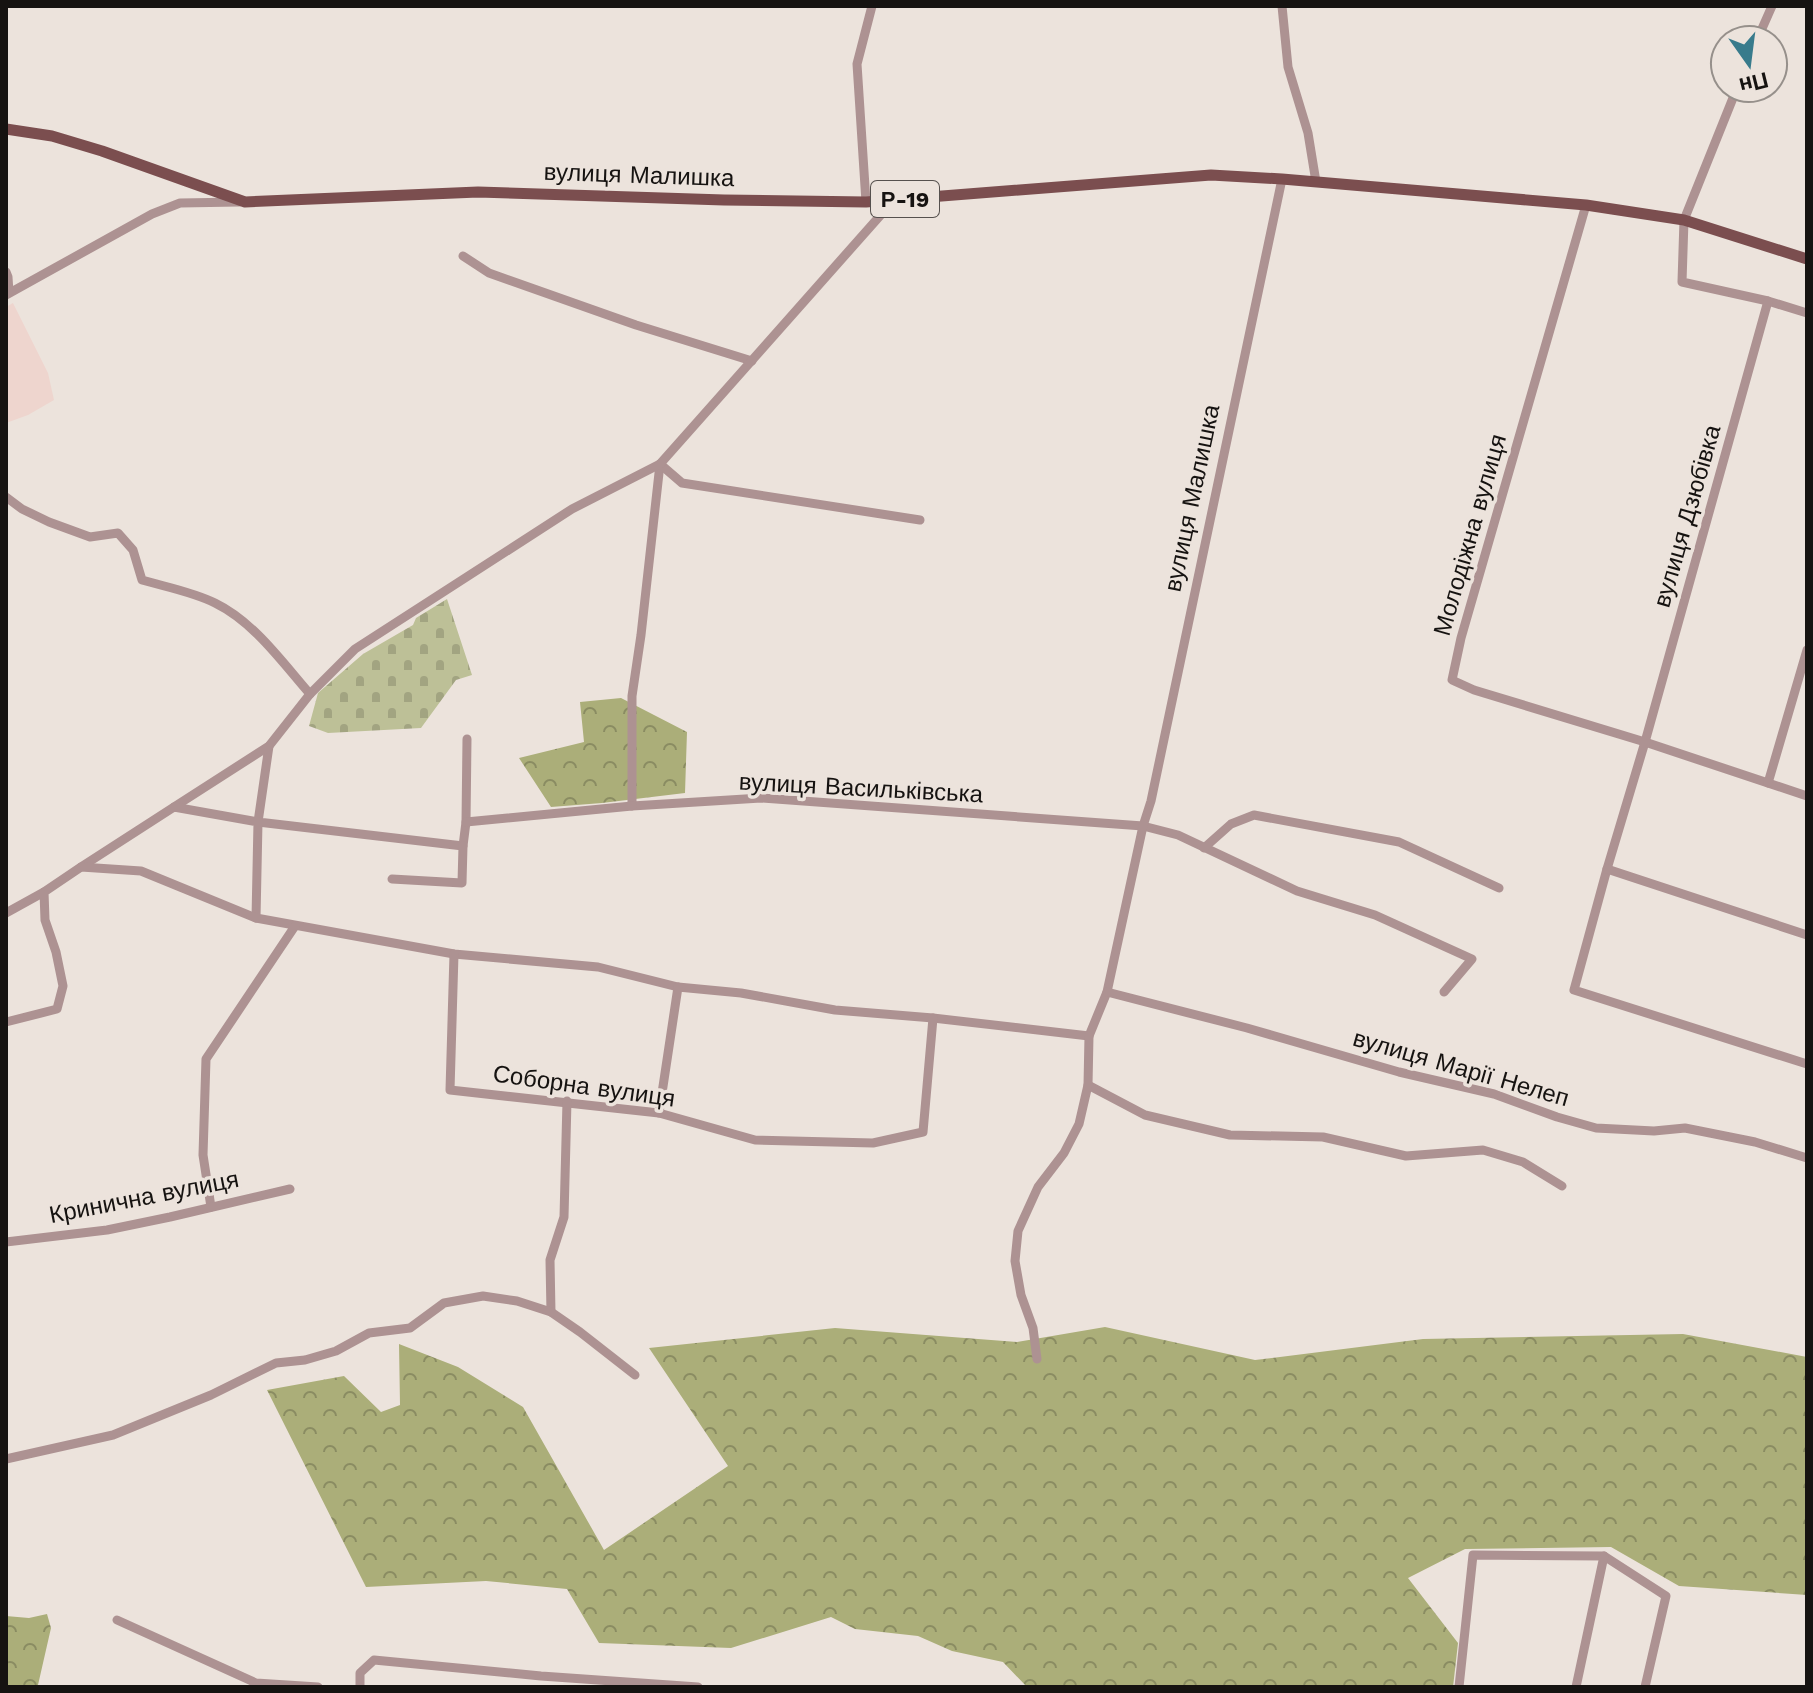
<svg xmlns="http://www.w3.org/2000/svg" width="1813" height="1693" viewBox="0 0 1813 1693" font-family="'Work Sans',sans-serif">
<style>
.education{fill:#eed5ce}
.forest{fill:url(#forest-crowns)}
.cemetery{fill:url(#cemetery-stones)}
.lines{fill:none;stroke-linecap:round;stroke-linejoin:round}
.minor{stroke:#ad9292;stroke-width:9}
.major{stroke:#7b4e4f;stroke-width:11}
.labels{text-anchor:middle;stroke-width:7;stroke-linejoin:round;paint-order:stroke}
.shield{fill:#ece3dc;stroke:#56514e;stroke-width:2}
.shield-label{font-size:22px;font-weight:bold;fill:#161311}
.street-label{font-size:24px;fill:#161311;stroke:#ece3dc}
</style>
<defs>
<pattern id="forest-crowns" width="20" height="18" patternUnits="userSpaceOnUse" patternTransform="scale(2)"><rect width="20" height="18" fill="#abae79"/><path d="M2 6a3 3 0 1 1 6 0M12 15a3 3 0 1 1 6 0" fill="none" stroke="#8a8c62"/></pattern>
<pattern id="cemetery-stones" width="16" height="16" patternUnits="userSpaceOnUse" patternTransform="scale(2)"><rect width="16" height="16" fill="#bdc097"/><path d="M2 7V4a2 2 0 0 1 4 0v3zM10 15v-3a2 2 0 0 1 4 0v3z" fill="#a2a481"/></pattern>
</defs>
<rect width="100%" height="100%" fill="#ece3dc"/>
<!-- education -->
<polygon class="education" points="13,303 48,373 54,400 28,415 6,423 6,307"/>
<!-- forest -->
<g class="forest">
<polygon points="621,698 687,732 685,793 602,803 551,807 519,758 584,742 580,702"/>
<polygon points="1105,1327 1255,1360 1423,1339 1683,1334 1807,1357 1807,1595 1679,1586 1611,1547 1465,1549 1408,1578 1458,1643 1453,1687 1027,1687 1003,1662 952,1651 918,1636 855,1629 831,1617 731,1648 599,1643 567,1589 486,1581 366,1587 267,1390 344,1376 381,1412 400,1405 399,1344 458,1367 523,1407 604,1550 728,1466 649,1348 835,1328 1017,1342"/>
<polygon points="47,1614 51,1628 38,1685 40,1687 6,1687 6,1616 29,1618"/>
</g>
<!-- cemetery -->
<polygon class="cemetery" points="447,599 472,675 456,680 421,728 328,733 309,726 318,693 363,654 413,625 416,618"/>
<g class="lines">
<!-- minor -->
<g class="minor">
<polyline points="1282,6 1288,67 1308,133 1316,182"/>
<polyline points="1757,40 1772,6"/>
<polyline points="1737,88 1684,220 1682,282 1768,301 1807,313"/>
<polyline points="866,202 857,64 872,6"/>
<polyline points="1586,205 1461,638 1452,680 1474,690 1645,742 1807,796"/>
<polyline points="463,256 489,273 636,325 752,361"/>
<polyline points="6,272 8,277 9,293"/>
<polyline points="6,295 152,214 180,203 239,202"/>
<polyline points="1768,301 1645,742 1607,869 1574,990 1807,1064"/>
<polyline points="660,464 641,635 632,696 632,806 761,798 1143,826 1178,835 1297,891 1375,915 1472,959 1444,992"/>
<polyline points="660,464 682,483 920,520"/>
<path d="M6 497 22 509 49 522 90 537 118 533 133 550 142 580C166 587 193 592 215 603 254 622 282 662 310 694"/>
<polyline points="269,746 258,822 463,846 466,822 467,739"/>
<polyline points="1768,783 1807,650"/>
<polyline points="174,807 269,746 310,694 355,649 572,509 660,464 894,200"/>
<polyline points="466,822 632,806"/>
<polyline points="1204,848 1231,824 1254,815 1399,842 1499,888"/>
<polyline points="81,867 174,807 258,822 256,918 454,954 598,967 678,987 741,993 835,1010 933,1018 1089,1036 1107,992 1143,826 1151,801 1282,179"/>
<polyline points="1607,869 1807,935"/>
<polyline points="392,879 462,883 463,846"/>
<polyline points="6,913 44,892"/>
<polyline points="454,954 450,1090 659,1113 755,1140 873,1143 923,1132 933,1018"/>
<polyline points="1107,992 1247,1028 1399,1072 1494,1094 1557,1117 1596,1128 1654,1131 1685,1128 1755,1142 1807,1158"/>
<polyline points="6,1022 57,1009 63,986 56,952 45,920 44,892 81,867 141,871 256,918"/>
<polyline points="1088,1085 1145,1115 1230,1135 1323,1137 1406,1156 1483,1150 1523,1162 1562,1186"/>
<polyline points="659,1113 678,987"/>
<polyline points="211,1207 203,1155 206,1059 295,926"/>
<polyline points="6,1242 107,1230 170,1217 290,1189"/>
<polyline points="551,1312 550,1260 564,1217 567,1101"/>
<polyline points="1037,1359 1033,1328 1021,1295 1015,1261 1018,1231 1038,1187 1064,1153 1079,1124 1088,1085 1089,1036"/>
<polyline points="6,1459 113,1435 211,1395 276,1363 305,1360 336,1351 369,1333 410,1328 444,1303 483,1296 517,1301 551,1312 580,1332 635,1375"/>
<polyline points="117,1620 256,1683 318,1687"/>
<polyline points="360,1687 360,1673 374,1660 541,1676 698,1687"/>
<polyline points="1459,1687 1473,1555 1604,1556 1666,1596 1645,1687"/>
<polyline points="1576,1687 1604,1556"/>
</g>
<!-- major -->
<polyline class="major" points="6,129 52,136 102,151 245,202 478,192 724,200 866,202 1211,175 1282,179 1586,205 1684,220 1807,259"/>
</g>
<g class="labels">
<!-- shield labels -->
<rect class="shield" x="871" y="181" width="68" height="36" rx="6"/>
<g class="shield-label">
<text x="905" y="207">Р-19</text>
</g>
<!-- street labels -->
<g class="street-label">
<text transform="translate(639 175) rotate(2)" y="8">вулиця Малишка</text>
<text transform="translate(1192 498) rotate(-78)" y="8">вулиця Малишка</text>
<text transform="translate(1687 516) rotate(-74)" y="8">вулиця Дзюбівка</text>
<text transform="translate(1470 535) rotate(-74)" y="8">Молодіжна вулиця</text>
<text transform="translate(861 788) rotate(3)" y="8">вулиця Васильківська</text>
<text transform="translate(1461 1068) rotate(16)" y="8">вулиця Марії Нелеп</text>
<text transform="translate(584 1086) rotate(8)" y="8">Соборна вулиця</text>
<text transform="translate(144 1197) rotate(-11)" y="8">Кринична вулиця</text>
</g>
</g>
<!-- border -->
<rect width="1813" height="1693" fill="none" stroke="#161311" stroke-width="16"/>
<!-- north arrow -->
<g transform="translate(1749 64) rotate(166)"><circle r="38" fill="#ece3dc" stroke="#96908b" stroke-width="2"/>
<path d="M0-6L14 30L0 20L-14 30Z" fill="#387b8c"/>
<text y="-12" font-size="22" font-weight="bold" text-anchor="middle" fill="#161311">Пн</text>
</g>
</svg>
